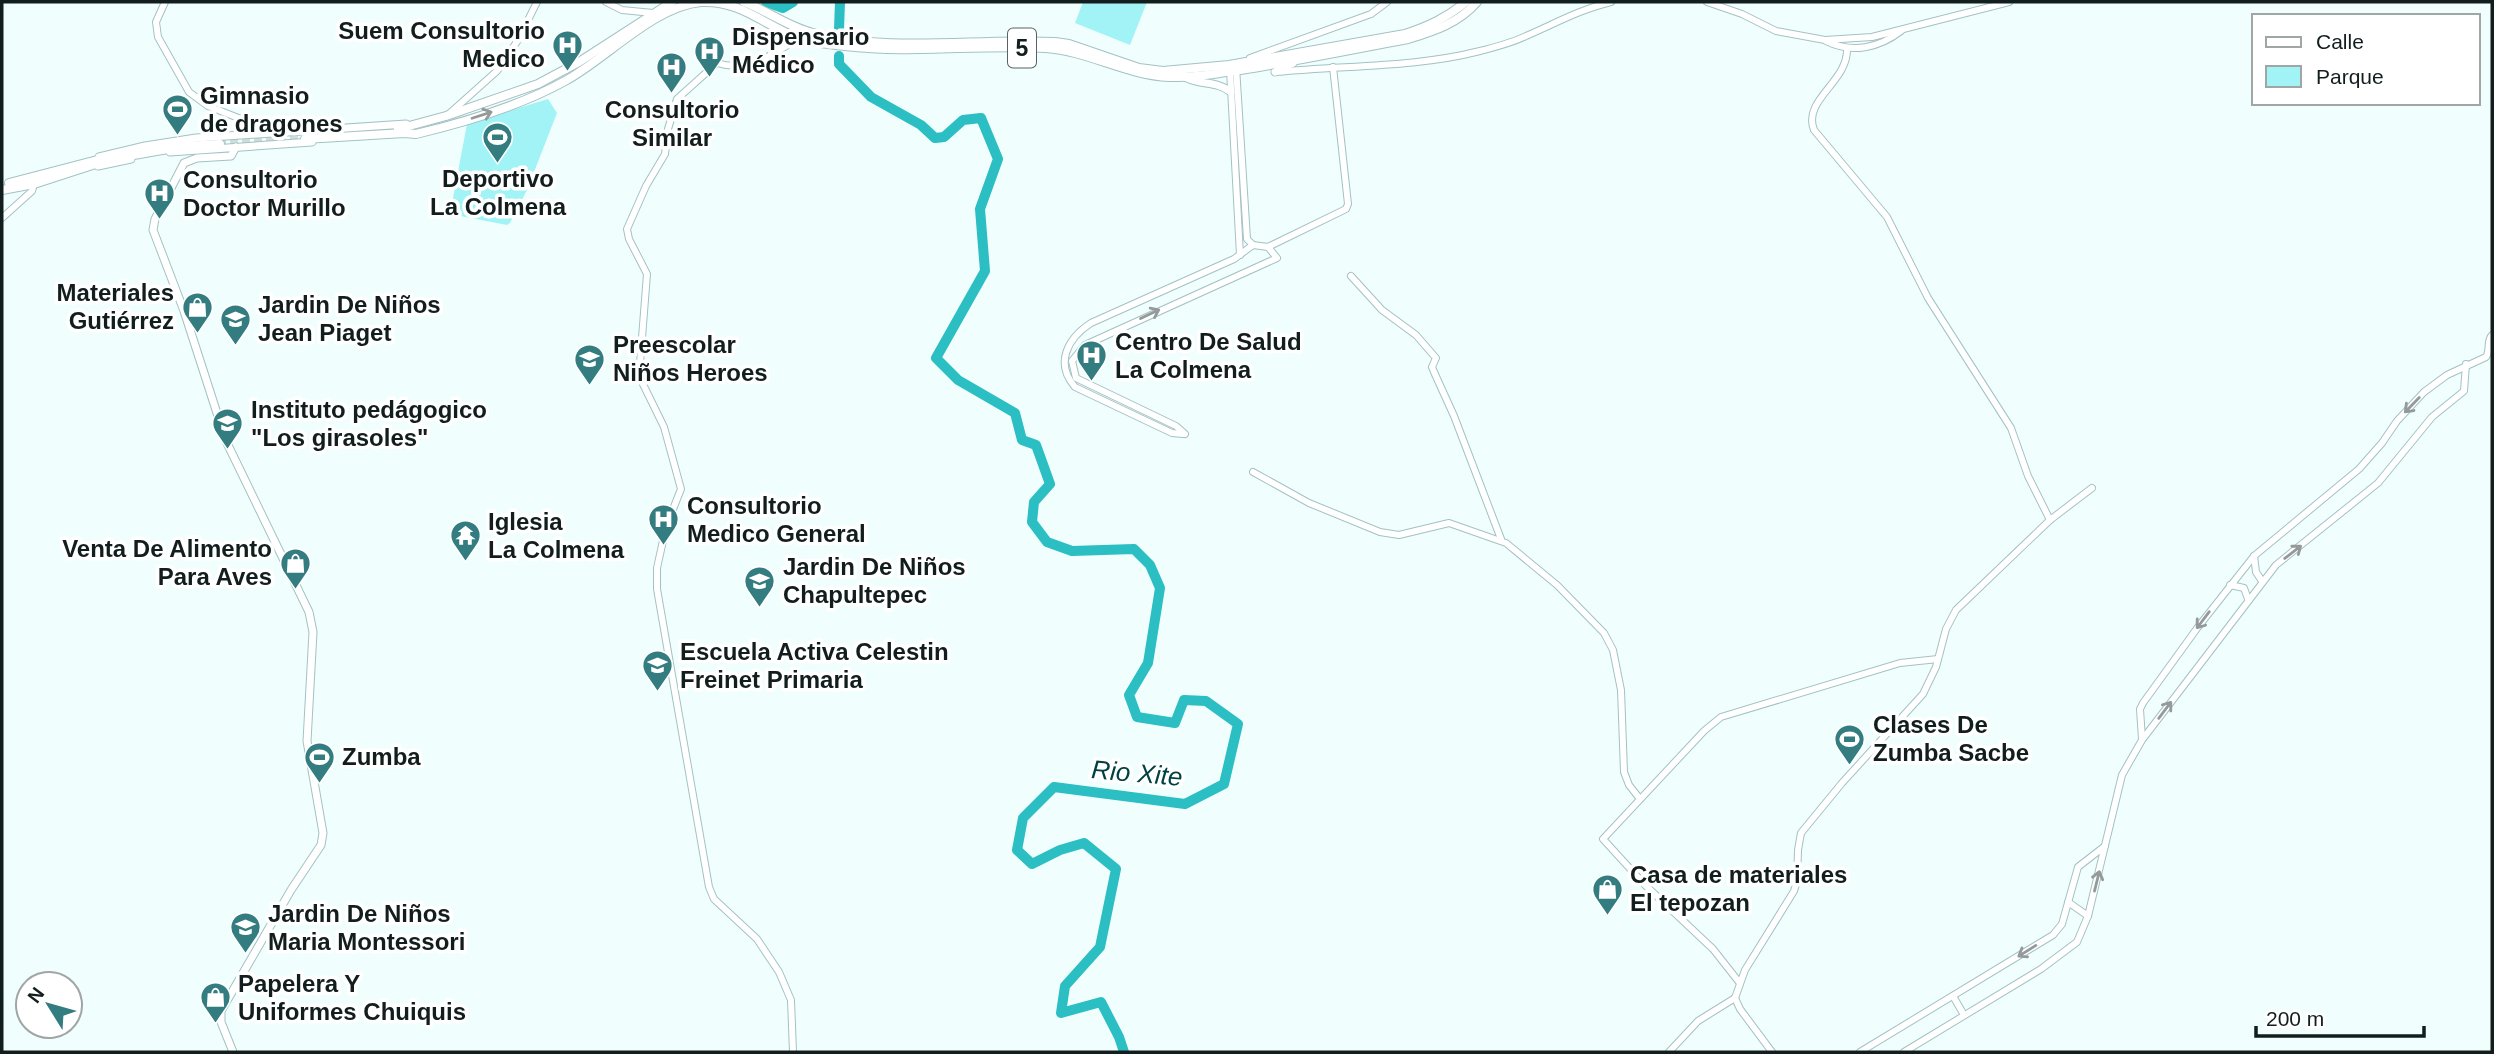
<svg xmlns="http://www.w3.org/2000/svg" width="2494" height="1054" viewBox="0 0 2494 1054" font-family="Arial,sans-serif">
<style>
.park{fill:#a1f3f6}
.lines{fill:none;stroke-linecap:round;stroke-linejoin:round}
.river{stroke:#2bbec2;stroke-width:10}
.primary-tunnel{stroke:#d0dcdc;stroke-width:8;stroke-dasharray:8 4;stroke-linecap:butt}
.tertiary-casing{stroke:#a3c2c3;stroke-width:8}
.secondary-casing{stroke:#a3c2c3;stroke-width:9}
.primary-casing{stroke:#a3c2c3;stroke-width:10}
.tertiary{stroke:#fff;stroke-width:6}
.secondary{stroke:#fff;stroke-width:7}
.primary{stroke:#fff;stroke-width:8}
.oneway{stroke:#94999a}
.labels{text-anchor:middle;stroke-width:7;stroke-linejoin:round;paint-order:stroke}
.shield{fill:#fff;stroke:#596162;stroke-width:2}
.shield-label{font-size:23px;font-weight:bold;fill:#121d1e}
.poi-label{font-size:24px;font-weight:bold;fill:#121d1e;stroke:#fff;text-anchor:start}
.water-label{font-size:26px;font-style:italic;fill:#004244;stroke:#fff}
</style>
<rect width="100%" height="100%" fill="#f1fefe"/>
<!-- park -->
<g class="park">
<polygon points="1083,2 1147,2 1130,45 1075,23"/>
<polygon points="548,99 557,113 527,190 510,223 507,225 450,214 467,124"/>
</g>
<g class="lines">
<!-- river -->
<g class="river">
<polyline points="766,2 783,8 793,2"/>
<polyline points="839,29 840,2"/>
<polyline points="839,56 839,64 871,97 921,125 935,138 944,137 963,120 981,118 998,159 980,209 985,271 936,358 958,380 1015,413 1022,440 1036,445 1050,484 1034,502 1032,522 1047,542 1072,551 1134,549 1150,565 1160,588 1148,663 1129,695 1137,717 1175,723 1184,700 1206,701 1238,724 1224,784 1185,804 1054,787 1023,818 1017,850 1032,864 1060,850 1084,843 1116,869 1100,947 1065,986 1061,1013 1101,1002 1119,1037 1124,1052"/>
</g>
<!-- primary-tunnel -->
<polyline class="primary-tunnel" points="218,141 304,136"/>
<defs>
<g id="tertiary">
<polyline points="165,2 156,22 158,37 189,92 208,106 241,119 259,129 276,129"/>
<polyline points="606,2 622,10 653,13"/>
<polyline points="1707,2 1742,14 1776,31 1825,40 1872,37 2009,2"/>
<path d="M1826 41C1852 54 1879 48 1901 31"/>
<path d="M1847 49C1848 82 1802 100 1814 130L1887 217 1928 298 2011 428 2028 476 2050 520"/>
<polyline points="1250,58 1371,14 1387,2"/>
<polyline points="1236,67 1247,239 1253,245"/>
<polyline points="1230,70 1240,255"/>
<path d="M1277 72C1345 65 1413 68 1480 51 1495 47 1512 43 1526 36 1554 24 1581 9 1611 2"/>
<polyline points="450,113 497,71 518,40 537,2"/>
<polyline points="2,218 32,191 34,184"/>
<polyline points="1253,245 1268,247 1346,209 1348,204 1333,67"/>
<polyline points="1351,276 1382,310 1416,335 1436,358 1432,367 1434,372 1454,416 1501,539"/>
<path d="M1183 434 1172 433 1075 387C1054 363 1068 338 1091 323L1234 259 1253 245"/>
<polyline points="1185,434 1176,426 1076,378 1072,361 1085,345 1277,258 1268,247"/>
<polyline points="1253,472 1309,503 1380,532 1399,535 1449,523 1506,543 1557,585 1604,633 1613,650 1621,690 1624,772 1629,785 1640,799"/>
<polyline points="2254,556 2256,572 2262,581"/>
<polyline points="2230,585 2244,588 2248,599"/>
<path d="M2142 739 2140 709 2143 703 2198 627 2254 556 2359 469 2382 443 2397 421 2424 392 2447 375 2486 357C2491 350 2486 341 2492 335"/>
<polyline points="2068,902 2088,916"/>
<polyline points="1739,982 1713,949 1645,885 1603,839 1704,731 1721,717 1900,663 1938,659"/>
<polyline points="1953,996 1964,1015"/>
<polyline points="1735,998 1745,970 1794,891 1797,881 1798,850 1801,833 1842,783 1923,694 1936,667 1946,629 1956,610 2050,520 2092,488"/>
<polyline points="1735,998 1740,1009 1772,1052"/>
<path d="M793 1052 791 1000 779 972 757 939 714 899 709 887 657 589V568L666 527 681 489 664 427 639 376 647 274 629 239 627 229 646 186 665 154 668 129 677 99 717 63C749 73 773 54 799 38L803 31"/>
<polyline points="1669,1052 1698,1021 1735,998"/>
<polyline points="1860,1052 2053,935 2062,924 2078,867 2105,846"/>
<polyline points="1904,1052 2041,969 2077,942 2088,916 2122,775 2142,740 2276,565 2378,483 2432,417 2464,391 2466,364"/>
</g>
<g id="secondary">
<polyline points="1275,72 1293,63"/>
<path d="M1185 77C1200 86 1216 80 1231 92"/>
<polyline points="170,152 312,142"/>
<polyline points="99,157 145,146 196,138 406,124"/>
<polyline points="98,166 131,159"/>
<polyline points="233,1052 221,1022 221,1011 291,890 321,845 323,833 307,741 313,632 309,612 226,441 184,311 153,230 155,219 184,163 197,158 231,156 236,147"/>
</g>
<g id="primary">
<path d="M744 2C768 11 788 27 813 33 891 53 975 38 1055 42L1069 44 1139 68 1163 71 1229 65 1405 34C1429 26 1446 18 1466 2"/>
<polyline points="398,129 446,116 538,84 579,62 672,2"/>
<path d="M305 139 404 133 416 134C466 122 520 106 565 81 606 59 654 6 701 2 740 0 764 25 798 38 812 43 830 44 845 46 912 54 979 44 1046 48 1088 51 1126 75 1169 77 1197 78 1225 72 1253 68 1305 59 1356 49 1408 39 1434 31 1459 23 1477 2"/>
<polyline points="9,183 105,158"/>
<polyline points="2,190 34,184 111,159 185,146 220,144"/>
</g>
</defs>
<!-- tertiary casing -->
<use href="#tertiary" class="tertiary-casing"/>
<!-- secondary casing -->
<use href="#secondary" class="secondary-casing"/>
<!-- primary casing -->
<use href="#primary" class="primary-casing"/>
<!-- tertiary -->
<use href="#tertiary" class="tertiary"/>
<!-- secondary -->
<use href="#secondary" class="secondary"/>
<!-- primary -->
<use href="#primary" class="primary"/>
</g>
<!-- one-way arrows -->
<defs><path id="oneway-shaft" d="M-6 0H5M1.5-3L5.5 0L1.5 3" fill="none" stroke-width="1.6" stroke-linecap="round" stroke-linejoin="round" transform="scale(1.75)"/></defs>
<g class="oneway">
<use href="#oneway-shaft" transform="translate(482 115) rotate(-18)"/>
<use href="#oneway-shaft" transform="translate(1150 314) rotate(-25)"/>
<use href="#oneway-shaft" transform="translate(2412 405) rotate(134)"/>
<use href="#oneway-shaft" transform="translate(2293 552) rotate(-38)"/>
<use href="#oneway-shaft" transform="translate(2203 620) rotate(127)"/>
<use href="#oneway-shaft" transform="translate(2165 710) rotate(-53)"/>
<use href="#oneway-shaft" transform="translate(2097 881) rotate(-76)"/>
<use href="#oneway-shaft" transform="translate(2027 951) rotate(148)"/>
</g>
<!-- icons -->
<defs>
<symbol id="hospital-pin" viewBox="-11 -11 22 30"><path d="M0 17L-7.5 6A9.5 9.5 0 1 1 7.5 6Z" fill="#337c7f" stroke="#fff"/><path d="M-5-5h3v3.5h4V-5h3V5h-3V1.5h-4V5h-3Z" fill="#fff"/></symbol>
<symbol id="stadium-pin" viewBox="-11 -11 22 30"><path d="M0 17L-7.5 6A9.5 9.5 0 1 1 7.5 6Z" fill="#337c7f" stroke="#fff"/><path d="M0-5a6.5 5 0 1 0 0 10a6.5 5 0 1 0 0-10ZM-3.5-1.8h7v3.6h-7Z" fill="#fff"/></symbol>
<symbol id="shop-pin" viewBox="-11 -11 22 30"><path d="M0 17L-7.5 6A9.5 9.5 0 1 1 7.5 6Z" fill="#337c7f" stroke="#fff"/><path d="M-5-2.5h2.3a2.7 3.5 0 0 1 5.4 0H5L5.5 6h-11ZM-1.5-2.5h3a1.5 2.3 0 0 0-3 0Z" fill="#fff"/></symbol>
<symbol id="school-pin" viewBox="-11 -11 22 30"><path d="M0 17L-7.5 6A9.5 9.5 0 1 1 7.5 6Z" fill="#337c7f" stroke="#fff"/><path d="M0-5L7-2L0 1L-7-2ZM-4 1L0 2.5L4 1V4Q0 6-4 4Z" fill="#fff"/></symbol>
<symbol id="temple-pin" viewBox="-11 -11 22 30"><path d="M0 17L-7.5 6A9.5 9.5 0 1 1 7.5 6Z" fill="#337c7f" stroke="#fff"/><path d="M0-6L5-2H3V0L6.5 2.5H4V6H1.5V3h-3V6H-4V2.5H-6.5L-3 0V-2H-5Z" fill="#fff"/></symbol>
</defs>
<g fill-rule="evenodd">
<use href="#hospital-pin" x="550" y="28" width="35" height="47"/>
<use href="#hospital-pin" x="692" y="34" width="35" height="47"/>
<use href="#hospital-pin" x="654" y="50" width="35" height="47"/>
<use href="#stadium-pin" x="160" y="92" width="35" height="47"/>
<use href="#stadium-pin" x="480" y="120" width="35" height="47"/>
<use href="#hospital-pin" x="142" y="176" width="35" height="47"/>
<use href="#shop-pin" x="180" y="290" width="35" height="47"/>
<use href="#school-pin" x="218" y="302" width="35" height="47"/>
<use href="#hospital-pin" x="1074" y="338" width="35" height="47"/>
<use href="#school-pin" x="572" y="342" width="35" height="47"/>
<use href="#school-pin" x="210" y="406" width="35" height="47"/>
<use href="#hospital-pin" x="646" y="502" width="35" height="47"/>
<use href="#temple-pin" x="448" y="518" width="35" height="47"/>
<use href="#shop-pin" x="278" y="546" width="35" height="47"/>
<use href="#school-pin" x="742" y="564" width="35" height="47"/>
<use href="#school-pin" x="640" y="648" width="35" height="47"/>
<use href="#stadium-pin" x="1832" y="722" width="35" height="47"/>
<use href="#stadium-pin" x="302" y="740" width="35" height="47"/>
<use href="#shop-pin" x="1590" y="872" width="35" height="47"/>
<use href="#school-pin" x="228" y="910" width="35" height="47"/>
<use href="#shop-pin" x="198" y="980" width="35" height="47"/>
</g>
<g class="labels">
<!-- shield labels -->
<rect class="shield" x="1008" y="28.5" width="28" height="39" rx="5"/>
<g class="shield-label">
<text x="1022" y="56">5</text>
</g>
<!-- poi labels -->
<g class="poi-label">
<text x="545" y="39" text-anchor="end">Suem Consultorio<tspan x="545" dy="28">Medico</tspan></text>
<text x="732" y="45">Dispensario<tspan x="732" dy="28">Médico</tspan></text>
<text x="200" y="104">Gimnasio<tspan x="200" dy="28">de dragones</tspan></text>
<text x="672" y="118" text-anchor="middle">Consultorio<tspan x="672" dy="28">Similar</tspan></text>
<text x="498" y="187" text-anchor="middle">Deportivo<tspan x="498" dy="28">La Colmena</tspan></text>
<text x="183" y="188">Consultorio<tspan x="183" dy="28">Doctor Murillo</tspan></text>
<text x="174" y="301" text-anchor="end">Materiales<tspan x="174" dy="28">Gutiérrez</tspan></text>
<text x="258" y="313">Jardin De Niños<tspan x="258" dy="28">Jean Piaget</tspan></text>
<text x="1115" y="350">Centro De Salud<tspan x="1115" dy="28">La Colmena</tspan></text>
<text x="613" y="353">Preescolar<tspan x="613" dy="28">Niños Heroes</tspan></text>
<text x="251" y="418">Instituto pedágogico<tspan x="251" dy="28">"Los girasoles"</tspan></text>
<text x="687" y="514">Consultorio<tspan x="687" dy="28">Medico General</tspan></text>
<text x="488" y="530">Iglesia<tspan x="488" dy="28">La Colmena</tspan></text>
<text x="272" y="557" text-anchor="end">Venta De Alimento<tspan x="272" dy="28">Para Aves</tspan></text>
<text x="783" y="575">Jardin De Niños<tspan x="783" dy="28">Chapultepec</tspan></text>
<text x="680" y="660">Escuela Activa Celestin<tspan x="680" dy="28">Freinet Primaria</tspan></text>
<text x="1873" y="733">Clases De<tspan x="1873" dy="28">Zumba Sacbe</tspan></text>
<text x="342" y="765">Zumba</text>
<text x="1630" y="883">Casa de materiales<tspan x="1630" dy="28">El tepozan</tspan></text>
<text x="268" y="922">Jardin De Niños<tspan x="268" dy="28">Maria Montessori</tspan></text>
<text x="238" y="992">Papelera Y<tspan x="238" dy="28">Uniformes Chuiquis</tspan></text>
</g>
<!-- water labels -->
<g class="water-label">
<text transform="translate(1137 773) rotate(5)" y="9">Rio Xite</text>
</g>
</g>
<!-- border -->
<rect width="2494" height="1054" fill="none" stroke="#121d1e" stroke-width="7"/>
<!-- legend -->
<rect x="2252" y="14" width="228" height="91" fill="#ffffff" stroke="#a0a5a5" stroke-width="2"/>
<rect x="2266" y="37" width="35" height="10" fill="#ffffff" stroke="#a0a5a5" stroke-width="2"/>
<text x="2316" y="49" font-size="21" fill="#121d1e">Calle</text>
<rect x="2266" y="66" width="35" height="21" fill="#a1f3f6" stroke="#a0a5a5" stroke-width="2"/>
<text x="2316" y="84" font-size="21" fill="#121d1e">Parque</text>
<!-- north arrow -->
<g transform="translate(49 1005) rotate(307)"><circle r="33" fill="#ffffff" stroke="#a0a5a5" stroke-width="2"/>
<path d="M0-5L12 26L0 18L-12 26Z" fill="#337c7f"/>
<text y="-10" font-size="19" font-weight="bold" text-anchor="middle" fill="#121d1e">N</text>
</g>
<!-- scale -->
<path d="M2256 1026v10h168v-10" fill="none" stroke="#121d1e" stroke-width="3.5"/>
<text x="2266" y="1026" font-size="21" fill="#121d1e" stroke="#ffffff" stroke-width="5" paint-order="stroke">200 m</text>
</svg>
